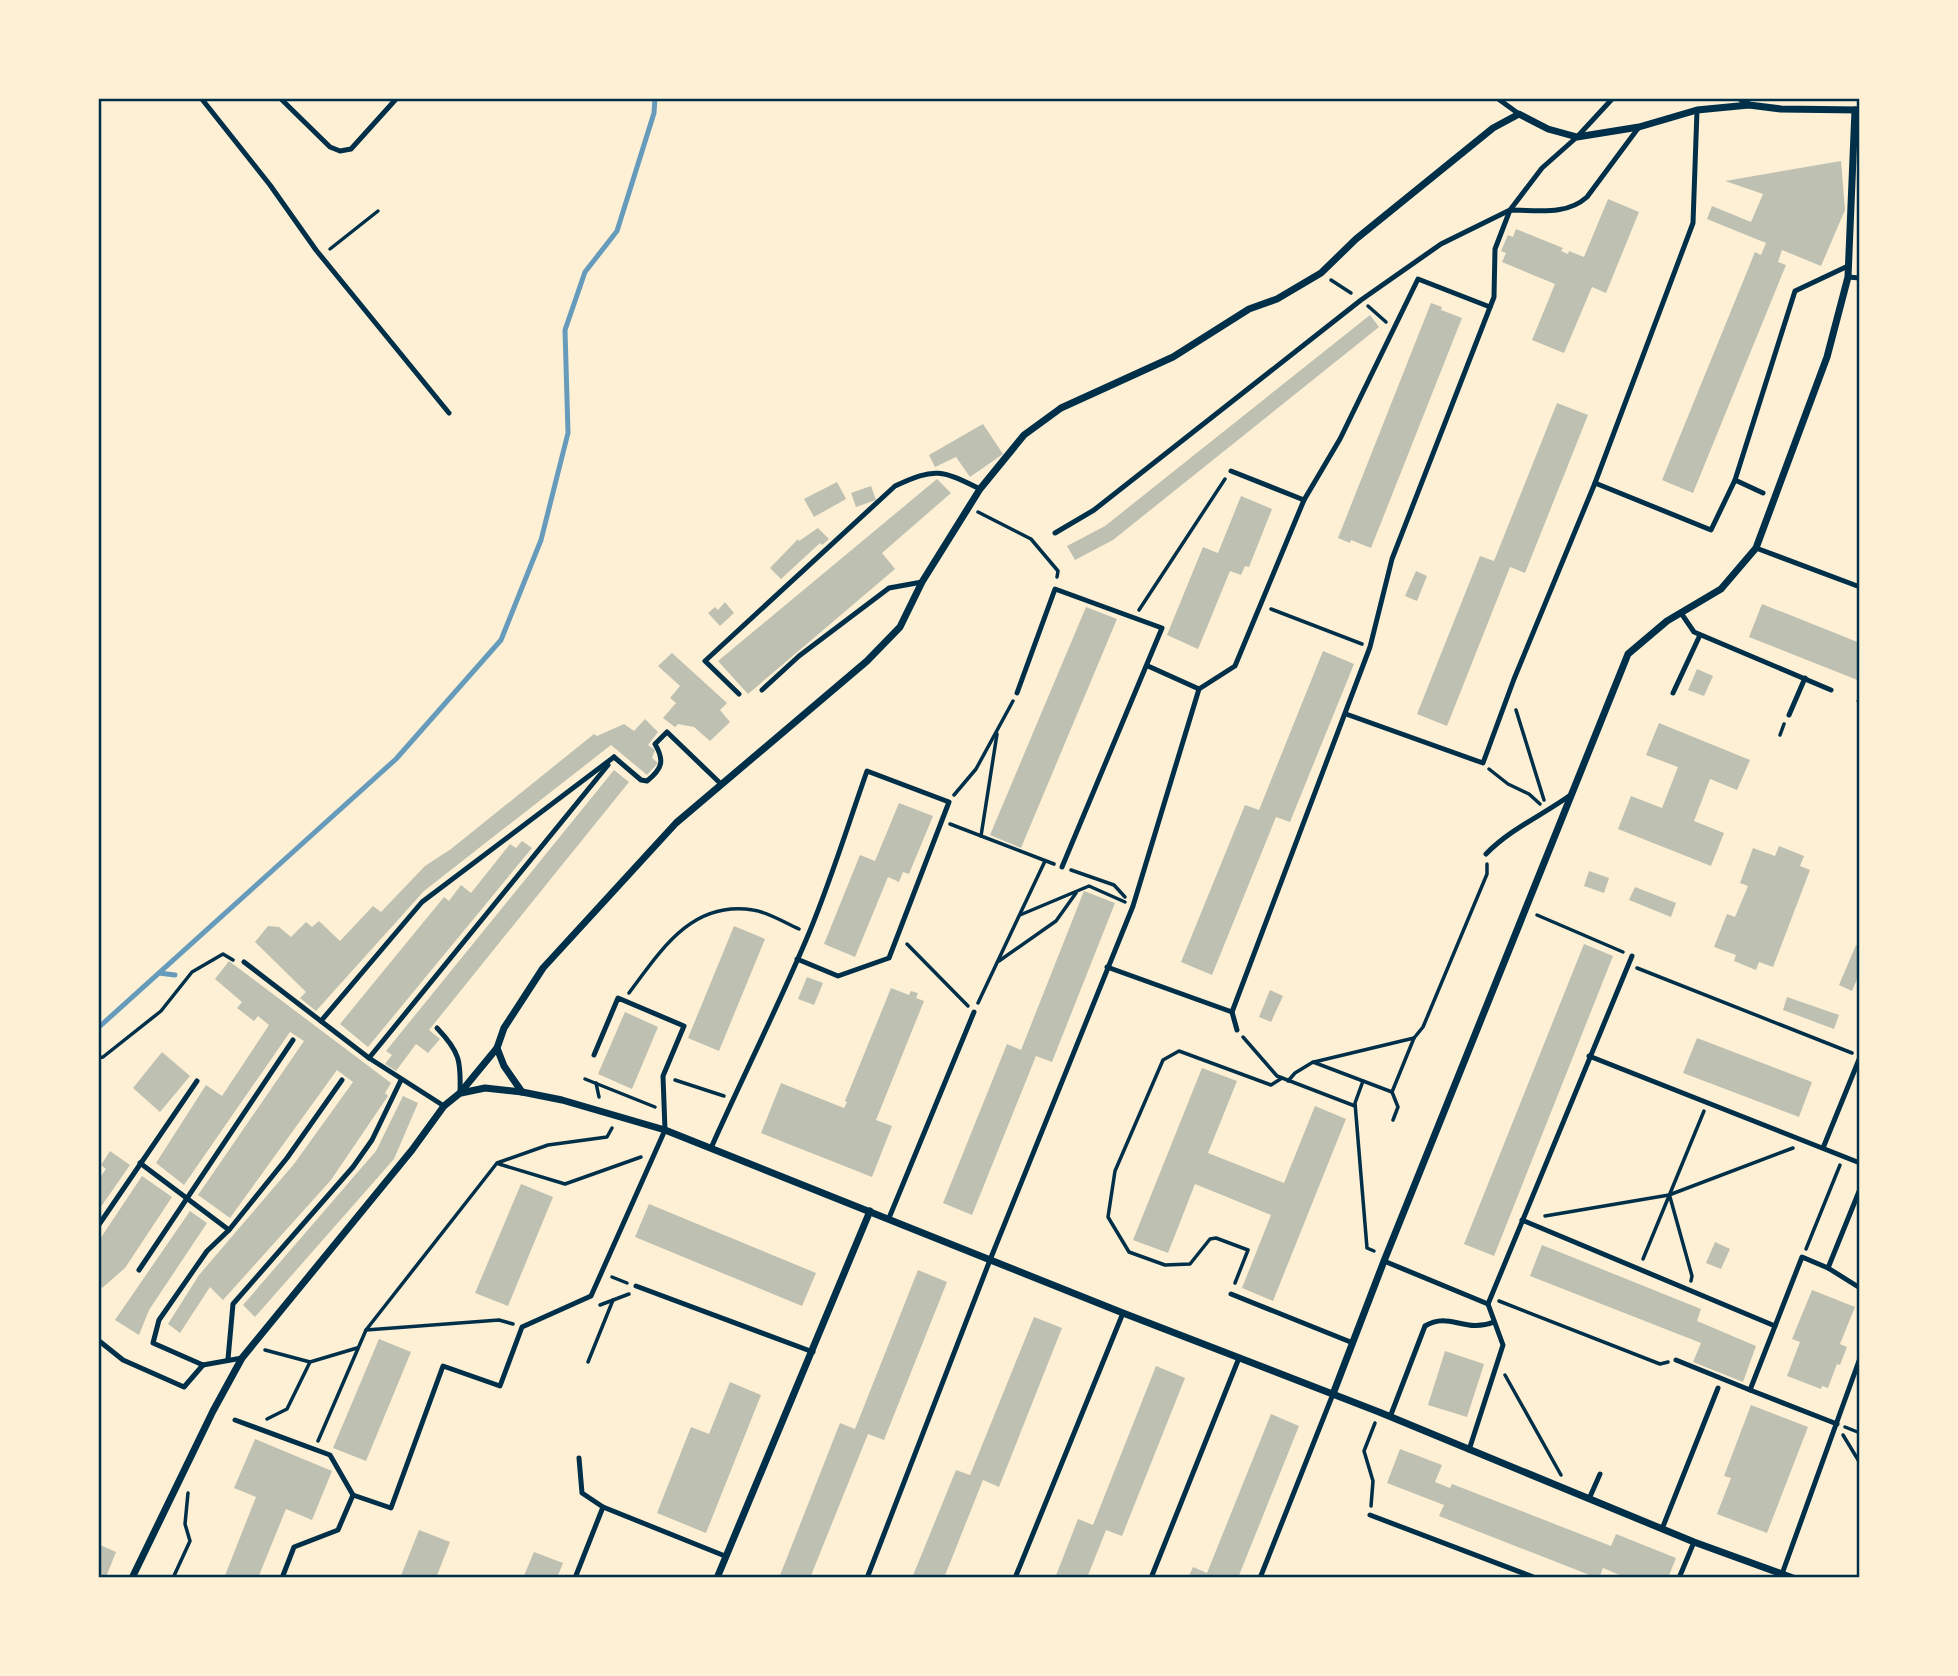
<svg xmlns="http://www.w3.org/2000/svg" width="1958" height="1676" viewBox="0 0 1958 1676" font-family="Rubik,sans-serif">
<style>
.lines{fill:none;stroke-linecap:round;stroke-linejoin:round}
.stream{stroke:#669bbc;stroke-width:5}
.building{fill:#bec0b2}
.path{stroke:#003049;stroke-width:3.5}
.service{stroke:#003049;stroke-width:5}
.minor{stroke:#003049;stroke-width:7}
.neatline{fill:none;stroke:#003049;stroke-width:2.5}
</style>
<rect width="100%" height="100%" fill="#fdf0d5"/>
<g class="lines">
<!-- stream -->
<g class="stream">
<polyline points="159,973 175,975"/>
<polyline points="98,1028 396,759 501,640 541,540 568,433 565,330 585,272 617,231 654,113 655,98"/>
</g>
</g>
<!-- building -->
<g class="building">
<polygon points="1841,161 1845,210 1821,266 1782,250 1778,262 1786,265 1693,493 1662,480 1755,252 1761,255 1766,243 1707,219 1712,206 1751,222 1763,194 1725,181"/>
<polygon points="1608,199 1639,212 1606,293 1592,287 1564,353 1532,340 1555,284 1502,262 1506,253 1501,251 1508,235 1513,237 1516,229 1563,248 1561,251 1568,254 1569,251 1584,257"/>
<polygon points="1431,303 1442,307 1441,310 1462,318 1371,548 1351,540 1350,543 1338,538"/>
<polygon points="1370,315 1379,327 1113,540 1075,560 1067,546 1105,526"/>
<polygon points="1557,403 1588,415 1525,573 1510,567 1447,726 1417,714 1480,556 1494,561"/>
<polygon points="983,424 1003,454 970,477 956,457 935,467 929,455"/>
<polygon points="937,479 951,493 882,553 895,569 748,694 718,661"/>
<polygon points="837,482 846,499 814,517 804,499"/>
<polygon points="871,486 876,500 856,507 851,493"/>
<polygon points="1241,496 1272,509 1249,567 1245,566 1241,575 1230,571 1198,649 1167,635 1203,547 1218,553"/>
<polygon points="818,528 829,539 822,545 820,543 781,579 770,568 798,539 799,541"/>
<polygon points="1416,571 1427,576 1417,601 1405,596"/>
<polygon points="725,602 734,613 720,626 708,613 715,607 718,610"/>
<polygon points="1762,604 1860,643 1860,681 1749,637"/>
<polygon points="1086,607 1117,619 1021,848 990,835"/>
<polygon points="1323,651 1354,664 1290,822 1276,817 1212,975 1181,962 1245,805 1259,810"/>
<polygon points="672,653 727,703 720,710 730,722 710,741 694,727 678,724 675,727 663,718 676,703 670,698 680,686 658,666"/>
<polygon points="1697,669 1713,676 1704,696 1688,690"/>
<polygon points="645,719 658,732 648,745 655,750 652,758 658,763 647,775 611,745 424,891 316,1011 300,998 306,992 255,942 268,926 279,927 291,937 306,922 312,927 319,921 340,941 373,906 381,912 425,866 451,849 594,734 597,736 624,724 634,731"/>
<polygon points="1659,723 1750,760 1737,790 1710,779 1694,821 1724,833 1711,866 1618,829 1631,796 1662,808 1678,767 1646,755"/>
<polygon points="614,770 629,782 429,1030 440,1039 428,1053 416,1044 396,1071 385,1064 392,1055 386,1051"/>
<polygon points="899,803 933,816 909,874 903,872 899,882 888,877 855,957 824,944 860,855 875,861"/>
<polygon points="522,841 532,848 368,1047 340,1024 444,897 449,901 461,885 471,893 510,844 516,848"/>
<polygon points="1779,846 1804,856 1800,866 1810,870 1773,967 1759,962 1756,970 1734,961 1736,955 1714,947 1727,914 1735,917 1748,886 1740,883 1753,848 1775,856"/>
<polygon points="1589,871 1609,878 1604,893 1584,886"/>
<polygon points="1635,887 1676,903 1671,917 1629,900"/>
<polygon points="1084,891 1115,903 1052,1062 1036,1056 972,1215 943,1203 1007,1044 1021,1050"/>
<polygon points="734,926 765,939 719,1051 688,1038"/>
<polygon points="1584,944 1613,956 1494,1256 1464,1244"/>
<polygon points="1856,945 1860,947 1860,972 1852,991 1839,985"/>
<polygon points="229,961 391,1083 385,1093 388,1096 331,1180 223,1300 210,1287 180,1333 168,1324 199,1275 294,1164 353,1082 337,1070 230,1218 198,1195 304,1041 290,1032 184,1185 156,1163 206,1085 222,1096 269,1025 258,1016 254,1021 237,1008 242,1002 215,979"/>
<polygon points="807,977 823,983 814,1005 798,999"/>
<polygon points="891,988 909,995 911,991 918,993 916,998 924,1001 876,1120 892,1126 872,1177 761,1133 781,1083 844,1108 847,1102 845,1101"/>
<polygon points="1270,990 1283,996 1271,1022 1259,1017"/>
<polygon points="1787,997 1839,1015 1834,1029 1783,1010"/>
<polygon points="625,1012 658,1027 632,1089 598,1074"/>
<polygon points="1697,1038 1812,1082 1799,1117 1683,1073"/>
<polygon points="162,1052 190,1076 160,1112 133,1088"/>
<polygon points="1202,1068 1237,1081 1208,1153 1284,1183 1315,1106 1346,1119 1273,1301 1242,1288 1271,1215 1195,1184 1168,1253 1133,1240"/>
<polygon points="403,1096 418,1103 394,1159 255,1317 243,1305 376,1151"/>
<polygon points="110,1151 130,1165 98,1211 98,1180 106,1169 101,1165"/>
<polygon points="142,1176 172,1197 125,1268 102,1288 98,1283 98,1242"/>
<polygon points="521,1184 553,1197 508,1306 475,1293"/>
<polygon points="649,1204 816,1273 802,1306 635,1237"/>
<polygon points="190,1211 207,1223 149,1310 139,1335 115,1320"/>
<polygon points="1715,1242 1730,1249 1721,1269 1706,1263"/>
<polygon points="1542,1245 1701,1309 1697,1321 1756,1346 1743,1382 1693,1362 1701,1343 1530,1276"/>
<polygon points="918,1270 947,1282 884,1440 868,1434 810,1578 779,1578 840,1423 855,1429"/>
<polygon points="1812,1290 1855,1307 1840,1344 1847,1347 1840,1365 1837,1364 1828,1388 1822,1386 1821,1389 1787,1376 1800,1342 1792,1339"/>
<polygon points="1034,1317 1062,1328 999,1487 983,1480 944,1578 912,1578 956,1470 970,1475"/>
<polygon points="379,1339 411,1352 366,1461 333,1448"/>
<polygon points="1445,1351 1484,1364 1467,1417 1428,1405"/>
<polygon points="1156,1366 1185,1378 1122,1536 1106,1530 1087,1578 1055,1578 1078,1519 1093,1525"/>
<polygon points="730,1382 761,1395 706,1533 657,1513 691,1427 709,1434"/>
<polygon points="1751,1405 1808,1427 1767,1533 1717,1514 1731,1478 1724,1476"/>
<polygon points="1271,1414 1299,1426 1238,1578 1188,1578 1193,1567 1207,1573"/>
<polygon points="255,1439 332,1471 312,1520 286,1509 258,1578 224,1578 256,1497 234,1488"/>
<polygon points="1400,1449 1442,1465 1435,1482 1450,1488 1452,1484 1611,1546 1616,1534 1676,1558 1668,1578 1627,1578 1603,1568 1599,1578 1597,1578 1439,1516 1444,1505 1387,1483"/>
<polygon points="419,1530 450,1542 436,1578 400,1578"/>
<polygon points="98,1544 116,1552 106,1577 98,1573"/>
<polygon points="534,1552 563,1563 557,1578 523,1578"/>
</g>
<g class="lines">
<!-- path -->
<g class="path">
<polyline points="330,249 378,211"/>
<polyline points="1331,280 1351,293"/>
<polyline points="1368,306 1386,322"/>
<polyline points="978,512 1031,539 1058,571 1057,577"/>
<polyline points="1271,609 1362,644"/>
<polyline points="1139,610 1225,479"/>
<polyline points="1516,710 1544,800"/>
<polyline points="1780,735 1784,724"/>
<polyline points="1489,769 1508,784 1529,794 1540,804"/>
<polyline points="954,795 976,769 1013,701"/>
<polyline points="950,824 1054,864"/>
<polyline points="981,836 997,734"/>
<polyline points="1071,870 1114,885 1125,897"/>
<polyline points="1020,915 1089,886 1125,902"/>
<polyline points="1537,915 1623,952"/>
<polyline points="907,944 968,1006"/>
<polyline points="999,961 1056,921 1076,893"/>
<polyline points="1637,968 1852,1053"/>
<path d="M629 993C661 950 692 900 753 910 768 912 785 923 799 929"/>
<polyline points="978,1003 1045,861"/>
<polyline points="1243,1037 1277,1076 1355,1106"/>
<polyline points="98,1058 103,1057 161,1011 192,972 223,954 233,960"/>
<polyline points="1314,1062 1414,1038"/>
<polyline points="585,1079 655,1107"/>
<polyline points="675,1080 724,1096"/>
<polyline points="1288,1081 1295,1073 1313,1062 1392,1092"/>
<polyline points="1363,1081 1355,1103 1367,1248 1374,1251"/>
<polyline points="596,1083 599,1097"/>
<polyline points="1393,1120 1398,1107 1392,1092 1414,1038 1423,1027 1487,874 1487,864"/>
<polyline points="499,1164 565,1184 641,1157"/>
<polyline points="1670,1197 1692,1276 1691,1281"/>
<polyline points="1545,1216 1669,1195 1793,1148"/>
<polyline points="1806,1249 1840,1165"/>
<polyline points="1643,1259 1704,1111"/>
<polyline points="612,1277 627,1283"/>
<polyline points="1235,1283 1248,1250 1216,1238 1210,1239 1190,1264 1165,1265 1129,1252 1108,1217 1115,1171 1163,1060 1179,1051 1271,1085 1282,1078"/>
<polyline points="1499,1301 1660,1364 1668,1362"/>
<polyline points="600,1305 629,1294"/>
<polyline points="366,1330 499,1320 513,1324"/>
<polyline points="265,1350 310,1362"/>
<polyline points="588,1362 613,1300"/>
<polyline points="1505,1375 1561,1475"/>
<polyline points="267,1419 287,1409 310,1362 357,1348"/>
<polyline points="1845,1427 1860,1433"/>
<polyline points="1843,1435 1860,1463"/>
<polyline points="318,1441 366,1330 497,1163 548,1145 607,1137 612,1128"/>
<polyline points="1371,1506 1373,1481 1364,1451 1375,1423"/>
<polyline points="173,1578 190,1541 185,1524 188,1493"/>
</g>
<!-- service -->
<g class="service">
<polyline points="201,98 270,185 316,250 449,413"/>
<polyline points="280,98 330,147 340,151 351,149 397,98"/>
<polyline points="1497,98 1519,114"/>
<polyline points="1848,277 1860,278"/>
<polyline points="1231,471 1304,500"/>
<polyline points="1735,480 1763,493"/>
<polyline points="1595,483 1711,530 1735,480 1795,291 1848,266"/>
<polyline points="1055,533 1094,510 1361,300 1441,244 1510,210 1542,168 1577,137 1613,98"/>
<polyline points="1756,548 1860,587"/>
<polyline points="1681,613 1694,632 1831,690"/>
<polyline points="1148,666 1199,689"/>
<polyline points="762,690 799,656 889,588 922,582"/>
<polyline points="1017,693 1055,589 1162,628 1062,867"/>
<polyline points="1673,693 1700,635"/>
<path d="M739 694 705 661 895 486C935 467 942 470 980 489"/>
<polyline points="1859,701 1860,702"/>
<polyline points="1346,714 1483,763 1514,679 1595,483 1693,223 1697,110"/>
<polyline points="1789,715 1805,678"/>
<path d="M614 757 641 780 647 781C662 769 665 761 655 744L667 732 721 784"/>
<path d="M1486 854C1510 829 1543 815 1572 794"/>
<polyline points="244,962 369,1058 444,1106"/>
<path d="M1107 967 1232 1012 1370 647 1392 559 1494 297 1495 249 1510 210C1537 210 1566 216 1587 197L1639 127"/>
<polyline points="1232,1012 1237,1030"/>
<polyline points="321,1021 422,902 614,757"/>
<path d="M437 1028C460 1052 461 1061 460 1093"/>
<polyline points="1589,1056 1860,1163"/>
<polyline points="369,1058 608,765"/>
<path d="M711 1148C743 1076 779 1005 809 933 831 880 848 825 867 771L949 802 889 958 838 976 797 959"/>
<polyline points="1823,1148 1860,1057"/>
<polyline points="140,1163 229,1230"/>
<polyline points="889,1218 974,1012"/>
<polyline points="1522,1220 1775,1326"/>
<polyline points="98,1226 197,1081"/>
<polyline points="1384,1261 1488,1304"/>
<polyline points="1828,1268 1860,1288"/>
<polyline points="139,1270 293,1040"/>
<polyline points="636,1286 813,1352"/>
<polyline points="1231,1294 1353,1343"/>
<polyline points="98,1340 123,1360 184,1387 203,1365"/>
<polyline points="242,1358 203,1365 153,1343 159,1320 207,1251 229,1230 287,1158 342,1080"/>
<polyline points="228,1359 233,1304 353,1167 372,1140 401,1080"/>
<polyline points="1676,1360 1750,1390"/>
<path d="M1390 1417 1425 1326C1450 1311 1464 1334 1494 1322"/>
<polyline points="235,1420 330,1455 353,1495"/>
<polyline points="1837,1424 1750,1390 1802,1257 1828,1268 1860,1189"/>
<polyline points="1469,1450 1503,1345 1488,1304 1632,956"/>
<polyline points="579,1458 582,1493 603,1507"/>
<polyline points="1589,1499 1600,1474"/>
<polyline points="1370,1515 1536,1578"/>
<polyline points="1662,1529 1718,1388"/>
<polyline points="1782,1574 1860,1358"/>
<polyline points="282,1578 294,1547 338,1530 353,1495 391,1508 443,1366 500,1386 522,1327 591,1296 665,1130 663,1076 684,1026 618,998 594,1055"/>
<polyline points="575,1578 603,1507 725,1556"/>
<polyline points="867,1578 990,1260 1133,906 1199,689 1235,666 1304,500 1340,439 1418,279 1490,307"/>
<polyline points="1015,1578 1123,1313"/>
<polyline points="1151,1578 1239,1358"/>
<polyline points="1260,1578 1333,1394"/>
<polyline points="1679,1578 1694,1542"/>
</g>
<!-- minor -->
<g class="minor">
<polyline points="1740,98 1749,105 1781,109 1860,110"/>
<polyline points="497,1048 504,1066 522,1092"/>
<polyline points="461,1093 485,1088 522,1092 562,1100 665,1130 1123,1313 1379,1412 1694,1542 1793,1578"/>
<polyline points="1333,1394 1384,1261 1628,654 1667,621 1721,589 1756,548 1827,357 1848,277 1855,110"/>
<polyline points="132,1578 213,1411 242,1358 412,1150 444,1106 460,1093 497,1048 504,1028 543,968 676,823 867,661 900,627 922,582 980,489 1024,435 1061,408 1173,357 1249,309 1277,299 1321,273 1356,239 1493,128 1519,114 1548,129 1577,137 1639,127 1697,110 1749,105"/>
<polyline points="717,1578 870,1211"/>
</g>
</g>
<!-- border -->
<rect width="1958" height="1676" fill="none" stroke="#fdf0d5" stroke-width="200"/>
<rect x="100" y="100" width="1758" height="1476" class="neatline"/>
</svg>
